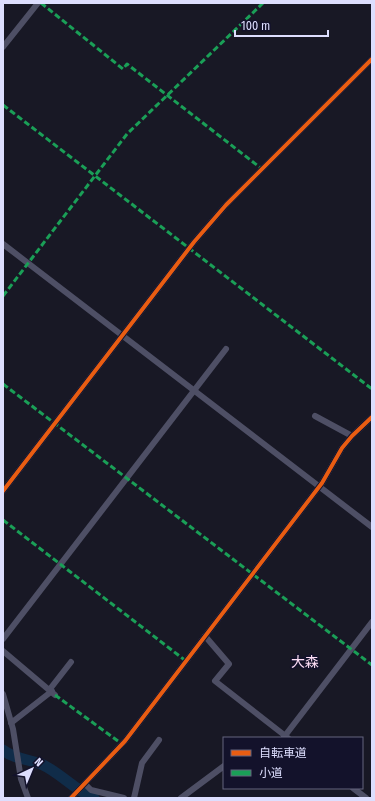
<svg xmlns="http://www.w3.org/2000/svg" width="375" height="801" viewBox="0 0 375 801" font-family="'Fira Sans Condensed','Noto Sans JP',sans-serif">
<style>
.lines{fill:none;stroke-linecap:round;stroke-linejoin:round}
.river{stroke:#102c49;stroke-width:11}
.minor{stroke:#4e4f65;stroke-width:6}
.quiet{stroke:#1a9f57;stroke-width:3;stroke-dasharray:6 3;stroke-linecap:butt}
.cycleway-casing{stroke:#13122b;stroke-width:6}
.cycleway{stroke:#e95d12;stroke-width:4}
.labels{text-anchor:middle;stroke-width:3.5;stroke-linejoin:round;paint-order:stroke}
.quarter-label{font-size:14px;fill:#fedff7;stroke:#13122b}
</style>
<rect width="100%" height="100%" fill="#181825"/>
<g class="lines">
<!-- river -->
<path class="river" d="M3 750C14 759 28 759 41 764 61 773 74 790 94 798"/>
<!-- minor -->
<g class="minor">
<polyline points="3,47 38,3"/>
<polyline points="3,244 372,527"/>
<polyline points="315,416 352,436"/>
<polyline points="3,491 194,242 226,205 372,59"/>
<polyline points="205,636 229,664 215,681 288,738"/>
<polyline points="3,639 226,349"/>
<polyline points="3,651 55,695"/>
<polyline points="50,689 71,662"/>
<polyline points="3,694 13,729 21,779 28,798"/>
<polyline points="11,723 52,691"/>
<polyline points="284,737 372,622"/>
<polyline points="85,784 91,790 124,798"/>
<polyline points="353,788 366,798"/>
<polyline points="71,798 125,741 322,483 342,448 352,436 372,417"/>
<polyline points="134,798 142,763 159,740"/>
<polyline points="181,798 224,766"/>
</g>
<!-- quiet -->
<g class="quiet">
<polyline points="41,3 123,69 127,64 262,169"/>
<polyline points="3,105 372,389"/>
<polyline points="3,296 127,134 263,3"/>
<polyline points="3,384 372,665"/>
<polyline points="3,520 186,661"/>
<polyline points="55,695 122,744"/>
</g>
<defs>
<g id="cycleway">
<polyline points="3,491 194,242 226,205 372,59"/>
<polyline points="71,798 125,741 322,483 342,448 352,436 372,417"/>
</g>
</defs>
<!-- cycleway casing -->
<use href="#cycleway" class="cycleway-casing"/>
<!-- cycleway -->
<use href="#cycleway" class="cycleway"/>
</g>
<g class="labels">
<!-- quarter labels -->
<g class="quarter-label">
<text x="305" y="667">大森</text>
</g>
</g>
<!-- border -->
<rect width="375" height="801" fill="none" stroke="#dddefe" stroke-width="8"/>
<!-- legend -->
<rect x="223" y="737" width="140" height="52" fill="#13122b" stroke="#64647f"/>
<rect x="231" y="750" width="20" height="6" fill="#e95d12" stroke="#64647f"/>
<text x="259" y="757" font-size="12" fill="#dddefe">自転車道</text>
<rect x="231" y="770" width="20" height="6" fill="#1a9f57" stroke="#64647f"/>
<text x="259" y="777" font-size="12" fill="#dddefe">小道</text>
<!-- north arrow -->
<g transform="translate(32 769) rotate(44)" stroke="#13122b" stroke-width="3" paint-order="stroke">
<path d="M0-3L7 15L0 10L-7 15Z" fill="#dddefe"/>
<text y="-6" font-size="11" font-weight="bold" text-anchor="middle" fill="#dddefe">N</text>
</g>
<!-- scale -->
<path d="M235 30v6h93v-6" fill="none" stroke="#dddefe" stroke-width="2"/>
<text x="241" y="30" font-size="12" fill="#dddefe" stroke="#13122b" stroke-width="3" paint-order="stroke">100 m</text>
</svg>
